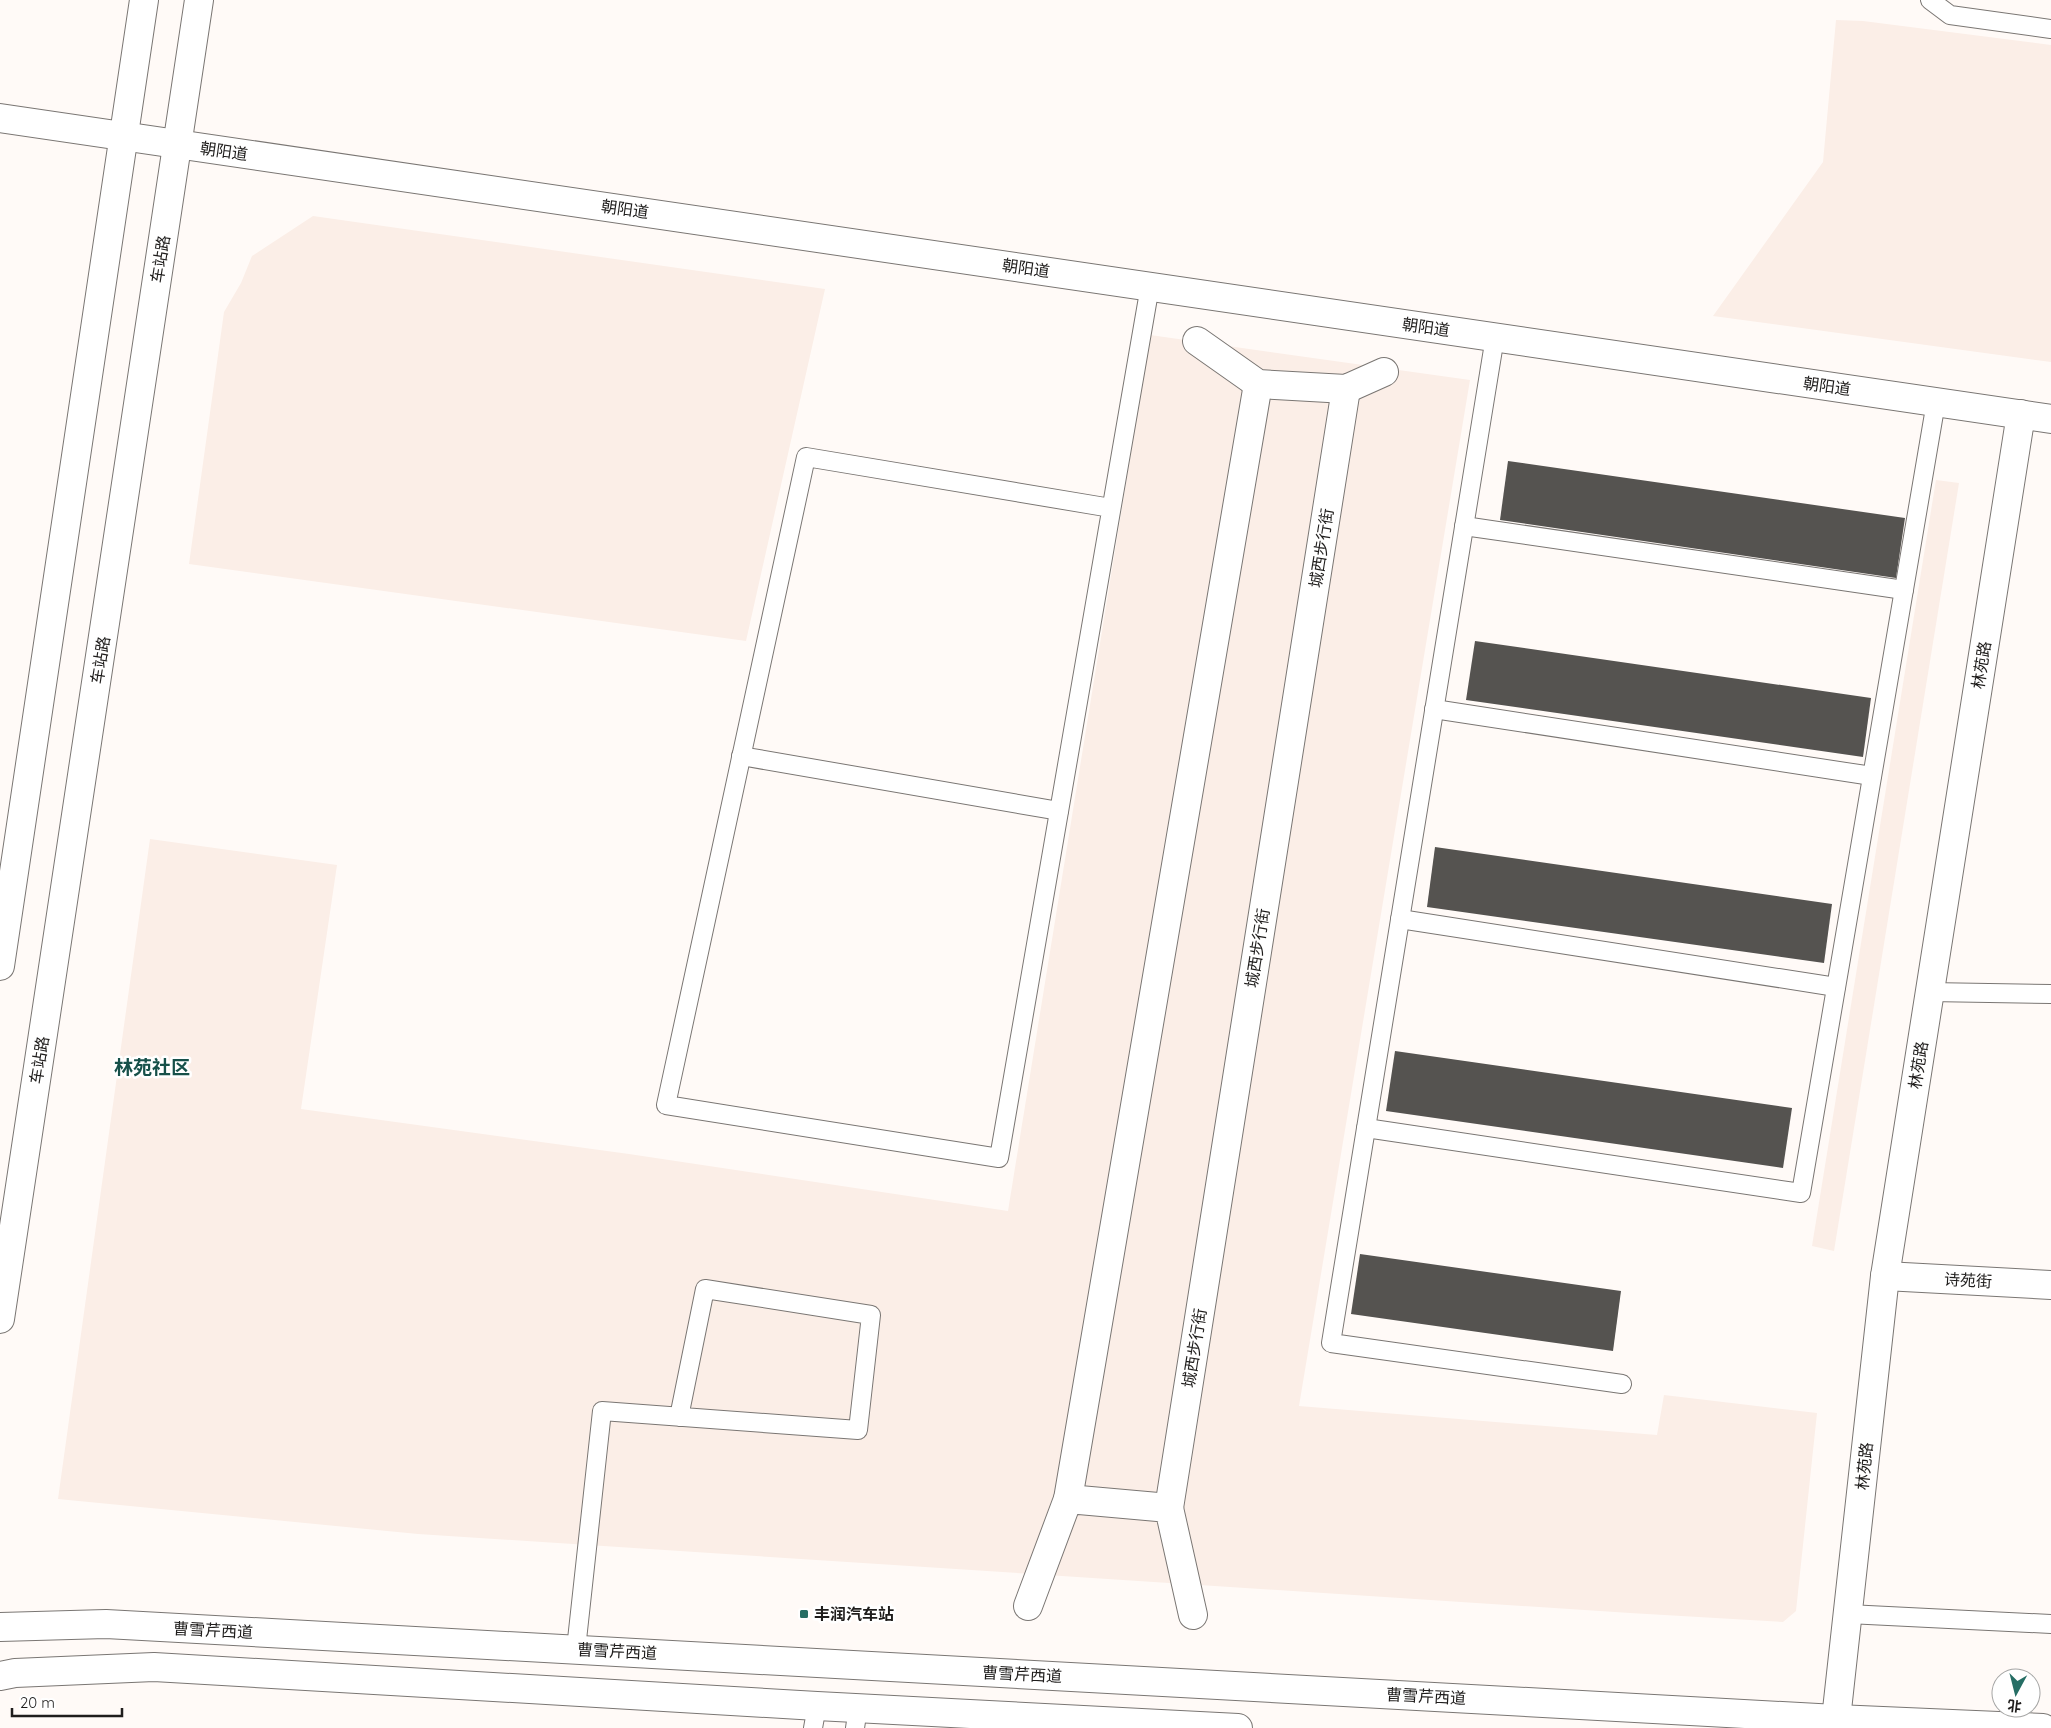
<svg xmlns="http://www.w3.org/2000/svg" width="2051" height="1728" viewBox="0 0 2051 1728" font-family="Quicksand,'Noto Sans SC',sans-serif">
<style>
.built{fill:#fbeee7}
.building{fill:#555350}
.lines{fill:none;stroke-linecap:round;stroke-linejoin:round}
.lane-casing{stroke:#7a7673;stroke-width:20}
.street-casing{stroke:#7a7673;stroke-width:30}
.secondary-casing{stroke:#7a7673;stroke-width:30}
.primary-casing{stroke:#7a7673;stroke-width:30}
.lane{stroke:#fff;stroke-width:18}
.street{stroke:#fff;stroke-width:28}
.secondary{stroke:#fff;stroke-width:28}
.primary{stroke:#fff;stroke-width:28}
.poi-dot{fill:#266e65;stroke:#fff;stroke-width:2}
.labels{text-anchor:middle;stroke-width:5;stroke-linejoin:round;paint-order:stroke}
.street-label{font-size:16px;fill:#1f1d1c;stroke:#fff}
.poi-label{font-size:16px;font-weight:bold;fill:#1f1d1c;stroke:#fff;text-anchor:start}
.quarter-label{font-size:19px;font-weight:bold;fill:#165049;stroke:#fff}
</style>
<rect width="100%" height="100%" fill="#fffaf7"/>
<!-- built -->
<g class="built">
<polygon points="1836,20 1863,21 2051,45 2051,362 1713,316 1823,162"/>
<polygon points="313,216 825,289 746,641 189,564 224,312 241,283 252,256"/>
<polygon points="1150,335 1470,380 1299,1406 1657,1435 1664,1395 1817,1413 1796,1611 1783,1622 1630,1613 418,1534 58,1499 150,839 337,865 301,1109 629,1154 1008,1211"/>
<polygon points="1936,480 1959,483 1834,1251 1812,1246"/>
</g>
<!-- building -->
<g class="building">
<polygon points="1508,461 1905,518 1896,578 1500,520"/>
<polygon points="1475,641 1871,698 1863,757 1466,700"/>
<polygon points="1435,847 1832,904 1824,963 1427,907"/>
<polygon points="1395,1051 1792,1108 1783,1168 1386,1111"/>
<polygon points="1360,1254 1621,1291 1613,1351 1351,1314"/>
</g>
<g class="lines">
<defs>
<g id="lane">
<polyline points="1930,0 1950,15 2051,29"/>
<polyline points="1495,337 1331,1343 1622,1384"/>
<polyline points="1111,508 806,457 666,1105 999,1158 1150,286"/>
<polyline points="1464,526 1904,590"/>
<polyline points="1434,709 1872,776"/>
<polyline points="741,756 1059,811"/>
<polyline points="1400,919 1836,987"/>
<polyline points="1929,992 2051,994"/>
<polyline points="1366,1128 1801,1193 1936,402"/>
<polyline points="1848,1614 2051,1624"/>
<polyline points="576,1649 602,1411 858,1430 871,1315 705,1289 679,1417"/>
<polyline points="813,1728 817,1706"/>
<polyline points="855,1728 858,1708"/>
</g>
<g id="street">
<polyline points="1197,341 1258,384 1346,389 1384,372"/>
<polyline points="1885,1276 2051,1285"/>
<polyline points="1068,1499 1258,384"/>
<polyline points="1169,1508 1346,389"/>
<polyline points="1028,1606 1068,1499 1169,1508 1193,1615"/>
</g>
<g id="secondary">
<polyline points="0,118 2051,419"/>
<polyline points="1836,1719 1885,1276 2021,414"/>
</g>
<g id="primary">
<polyline points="0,966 144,0"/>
<polyline points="0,1319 199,0"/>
<polyline points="0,1627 106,1624 1836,1719 2043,1728"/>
<polyline points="0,1676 15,1673 154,1667 817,1706 1238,1728"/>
</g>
</defs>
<!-- lane casing -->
<use href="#lane" class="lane-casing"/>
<!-- street casing -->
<use href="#street" class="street-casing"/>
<!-- secondary casing -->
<use href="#secondary" class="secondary-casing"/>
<!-- primary casing -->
<use href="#primary" class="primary-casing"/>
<!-- lane -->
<use href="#lane" class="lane"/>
<!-- street -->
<use href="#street" class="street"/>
<!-- secondary -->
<use href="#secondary" class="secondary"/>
<!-- primary -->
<use href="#primary" class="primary"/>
</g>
<!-- markers -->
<rect class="poi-dot" x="799" y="1609" width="10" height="10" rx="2.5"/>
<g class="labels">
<!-- street labels -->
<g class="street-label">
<text transform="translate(224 151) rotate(8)" y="6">朝阳道</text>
<text transform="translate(625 209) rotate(8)" y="6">朝阳道</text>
<text transform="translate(160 259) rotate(-81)" y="6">车站路</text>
<text transform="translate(1026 268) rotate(8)" y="6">朝阳道</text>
<text transform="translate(1426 327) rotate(8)" y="6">朝阳道</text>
<text transform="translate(1827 386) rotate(8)" y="6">朝阳道</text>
<text transform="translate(1321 548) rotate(-81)" y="6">城西步行街</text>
<text transform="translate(100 660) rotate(-81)" y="6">车站路</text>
<text transform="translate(1981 665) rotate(-81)" y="6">林苑路</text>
<text transform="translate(1257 948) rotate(-81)" y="6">城西步行街</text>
<text transform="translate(39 1060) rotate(-81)" y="6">车站路</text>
<text transform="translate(1918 1065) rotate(-81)" y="6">林苑路</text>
<text transform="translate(1968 1280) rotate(3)" y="6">诗苑街</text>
<text transform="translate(1194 1348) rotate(-81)" y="6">城西步行街</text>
<text transform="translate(1864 1466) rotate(-84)" y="6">林苑路</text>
<text transform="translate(213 1630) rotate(3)" y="6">曹雪芹西道</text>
<text transform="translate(617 1651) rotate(3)" y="6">曹雪芹西道</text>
<text transform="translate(1022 1674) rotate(3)" y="6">曹雪芹西道</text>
<text transform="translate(1426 1696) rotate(3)" y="6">曹雪芹西道</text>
</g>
<!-- poi labels -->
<g class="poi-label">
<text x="814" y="1620">丰润汽车站</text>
</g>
<!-- quarter labels -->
<g class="quarter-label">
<text x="152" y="1074">林苑社区</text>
</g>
</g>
<!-- north arrow -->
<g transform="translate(2016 1693) rotate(187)"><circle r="24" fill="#ffffff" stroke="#a5a5a4"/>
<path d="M0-4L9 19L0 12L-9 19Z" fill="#266e65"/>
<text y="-8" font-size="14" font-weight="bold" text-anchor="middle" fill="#1f1d1c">北</text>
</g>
<!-- scale -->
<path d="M12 1708v8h110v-8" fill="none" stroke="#1f1d1c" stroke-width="2.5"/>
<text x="20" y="1708" font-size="15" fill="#1f1d1c" stroke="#ffffff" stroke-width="4" paint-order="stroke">20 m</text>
</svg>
